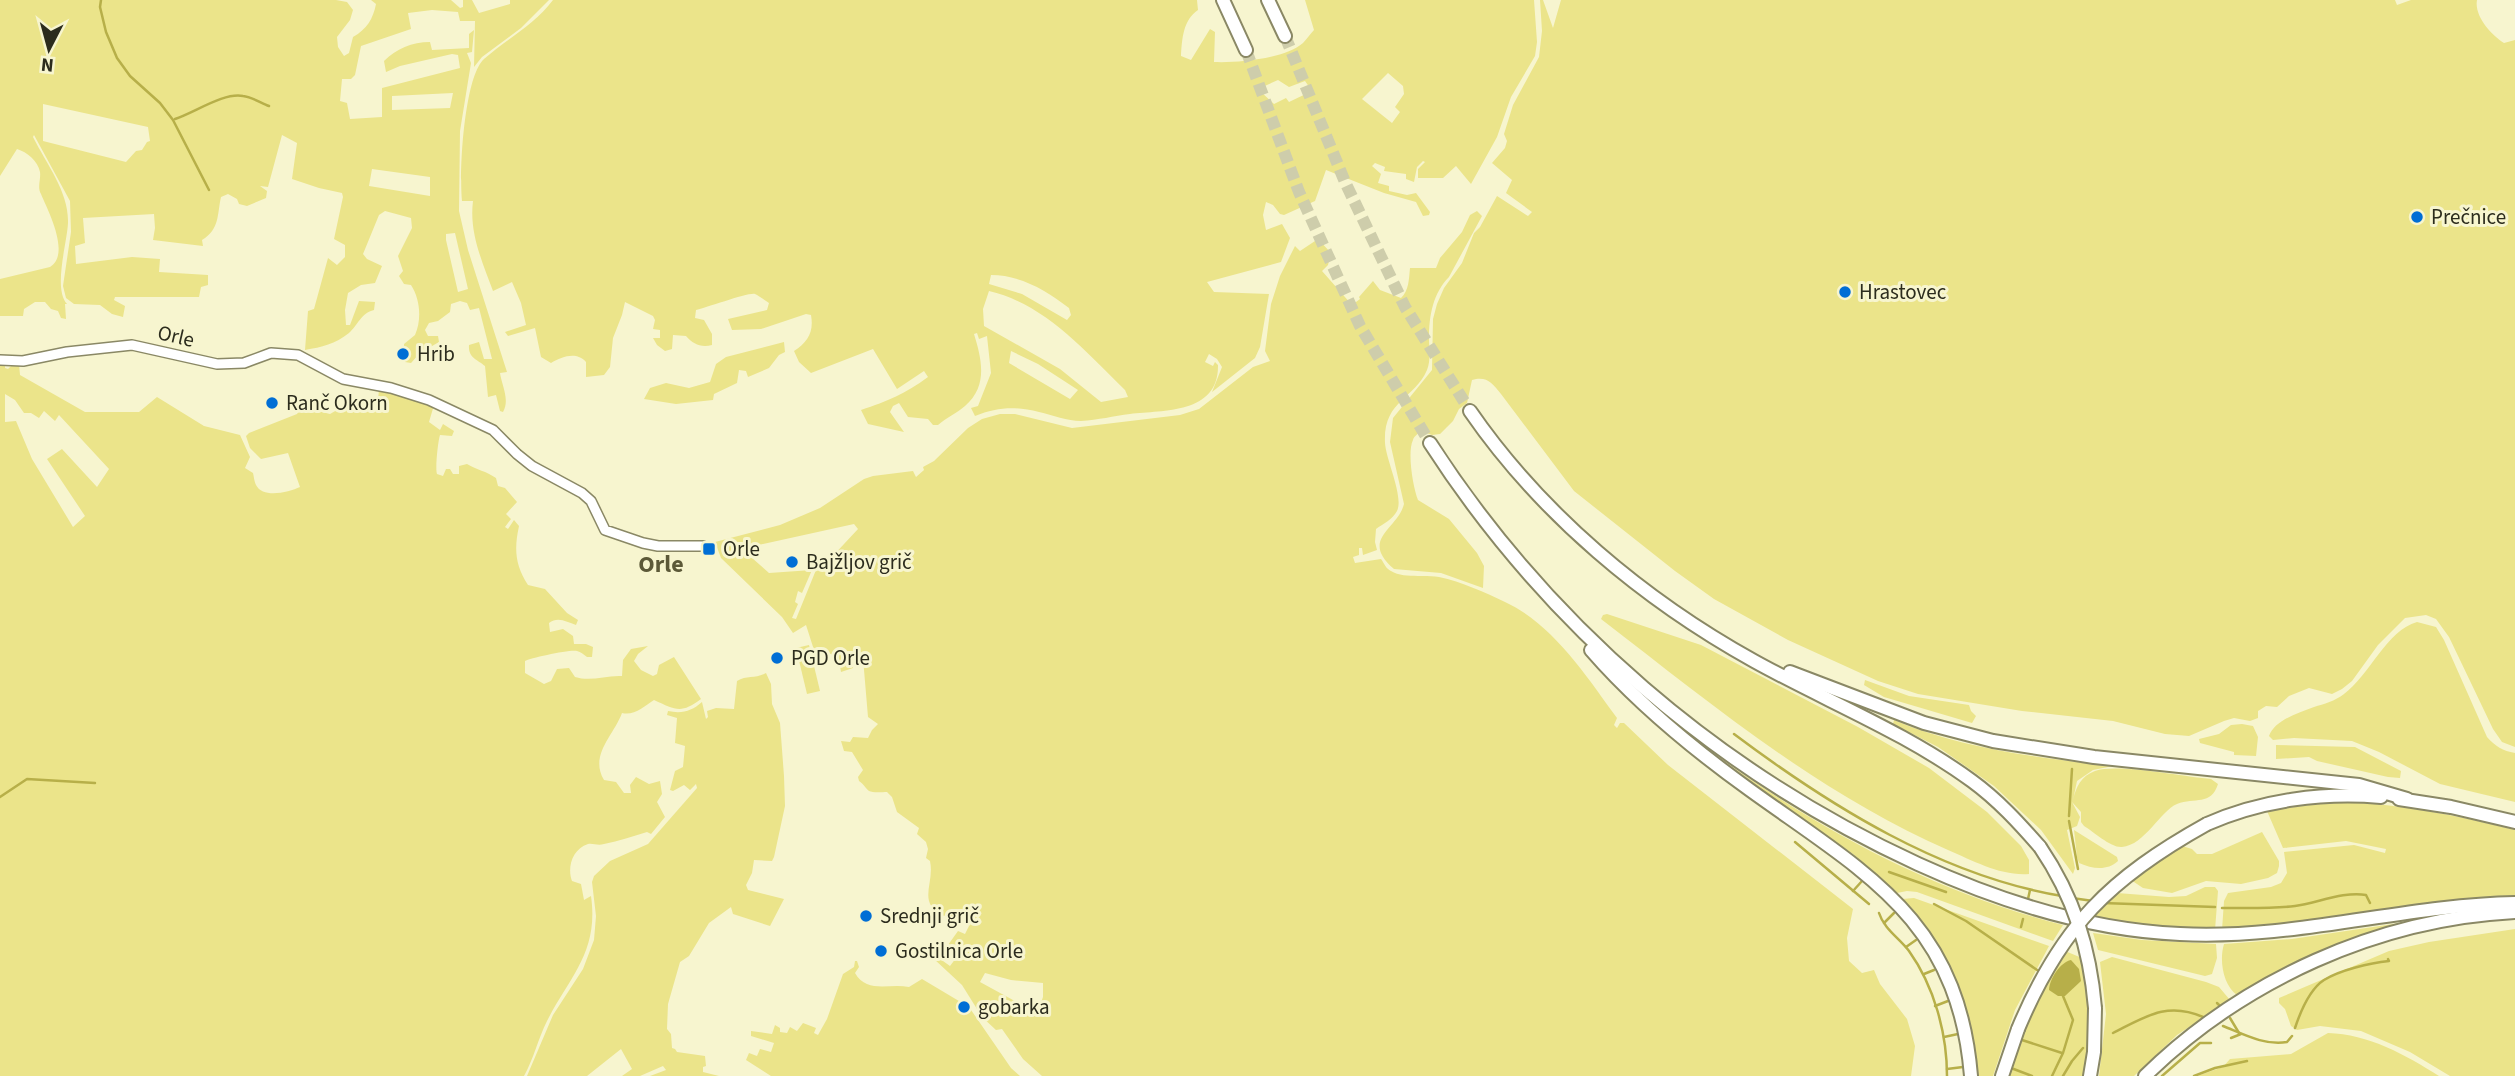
<svg xmlns="http://www.w3.org/2000/svg" width="2515" height="1076" viewBox="0 0 2515 1076" font-family="'Source Sans 3',sans-serif">
<style>
.green{fill:#ebe48a;fill-rule:evenodd}
.water{fill:#b7af49}
.lines{fill:none;stroke-linecap:round;stroke-linejoin:round}
.stream{stroke:#b7af49;stroke-width:2.5}
.highway-tunnel{stroke:#cecdab;stroke-width:12;stroke-dasharray:12 6;stroke-linecap:butt}
.minor-casing{stroke:#8a8865;stroke-width:12}
.highway-casing{stroke:#8a8865;stroke-width:16}
.minor{stroke:#fff;stroke-width:9}
.highway{stroke:#fff;stroke-width:12}
.highway-bridge-casing{stroke:#8a8865;stroke-width:16;stroke-linecap:butt}
.highway-bridge{stroke:#fff;stroke-width:12}
.poi-dot{fill:#006ed5;stroke:#f7f5cf;stroke-width:2.5}
.labels{text-anchor:middle;stroke-width:6;stroke-linejoin:round;paint-order:stroke}
.poi-label{font-size:21px;fill:#2c2c1d;stroke:#f7f5cf;text-anchor:start}
.street-label{font-size:21px;fill:#2c2c1d;stroke:#f7f5cf}
.quarter-label{font-size:24px;font-weight:bold;fill:#5c5938;stroke:#f7f5cf}
</style>
<rect width="100%" height="100%" fill="#f7f5cf"/>
<!-- green -->
<g class="green">
<path d="M0 0H336L347 2 353 10 350 20 337 37 338 47 344 56 349 53 353 37C367 29 373 19 376 4L371 0H451L460 8 463 7V0H472L479 13 510 4V0H549L521 28 482 57 474 67 475 21H460L458 12 432 10 408 13 411 29 361 46 355 75 351 79H342L340 101 347 103 350 119 382 117V88L460 68 458 55 452 54 400 66 386 72 384 61C396 49 412 42 430 42L432 50 469 48V34L474 30 472 52 467 53 471 63 460 131 459 211 468 250 507 372 500 373C502 386 510 400 503 412L500 411 496 395 488 397 485 366C477 359 468 358 469 345L479 342 484 359H492L479 308 470 310 467 303 460 301 451 304 450 312 438 321 429 323 425 330 428 336H438L439 342 420 353 411 363 405 362 404 344 415 335C422 319 420 299 411 285L404 284 399 276 403 271 398 256 412 228 411 218 385 211 379 215 363 254 367 259 382 266 375 283 361 285 348 293 345 310 346 325H350L359 301 375 302 374 310C361 313 358 325 349 333 335 344 322 347 305 350L308 311 314 309 328 258 337 265 345 257V245L334 239 343 197 342 193 319 188 292 179 297 143 282 135 268 187 260 186 267 191 266 198 247 206 239 204 237 199 228 194 221 197C217 215 220 229 202 240L203 246 153 240 155 228 154 214 83 218 85 243 75 246 76 264 132 257 160 259 159 272 208 275V285L201 287 199 297H115L114 300 125 306 123 317 112 314 100 305 74 304 66 298 63 286 71 232 70 201 34 135 33 137C47 165 69 192 68 223 67 244 53 288 67 304H65L66 319 61 318 58 311 51 309 45 302H35L24 309 23 316H0V279L50 267C71 254 48 211 41 194 37 187 41 180 40 172 38 161 27 152 17 149L0 176ZM453 93 450 108 392 110V96ZM43 104 148 127 150 141 147 142 142 150 136 151 126 162 43 141ZM372 169 430 177V196L369 186ZM455 233 468 289 458 292 446 240V234Z"/>
<path d="M553 0H1197L1198 10C1183 20 1182 39 1181 56L1191 60 1210 29 1215 32 1214 62C1237 63 1285 59 1303 43 1307 39 1310 34 1314 30L1305 0H1534L1537 42 1535 56 1511 97 1497 137 1471 184 1456 166 1443 178H1418V169L1425 162 1423 161 1417 167 1414 182 1406 179V174L1384 171 1385 167 1375 163 1372 166 1381 174 1378 183 1389 186V191L1407 195 1416 193 1430 212 1429 215 1423 216 1416 202 1384 193 1326 170 1315 201 1284 215 1280 214 1273 205 1266 202 1263 215 1266 230 1282 224 1290 238 1281 262 1207 282 1214 292 1269 294 1260 347 1255 358 1212 392 1222 367 1217 359 1209 354 1205 362 1213 366 1215 362 1218 365C1219 414 1164 410 1130 414 1114 416 1098 420 1081 421 1067 421 1053 415 1039 412 1016 406 997 407 975 416L971 408 978 406 991 373 987 336 979 339 977 333 974 334C982 360 988 386 965 406 957 413 946 418 938 425H933L928 419 908 417 899 403 893 406 890 412 904 432 868 424 861 410C888 401 905 394 928 377L924 371 897 389 873 349 811 373 799 362 794 351C808 342 814 332 811 315L806 314 761 329 732 330 728 319 767 310 769 303C765 300 759 296 755 294 749 292 706 308 696 310L695 318 704 320 712 334V345C701 348 693 344 686 336L673 335 672 349 665 351 657 345 653 338H660V330L653 329 655 320 653 316 625 302 622 315 613 338 610 367 604 375 586 377V362C576 351 562 357 551 363L541 357 535 328 508 336 505 332 526 325 521 303 512 282 493 291C482 261 469 233 473 201H462C459 173 464 77 484 59 507 39 534 25 553 0ZM1388 73 1403 86 1404 94 1395 107 1400 112 1392 123 1362 99ZM1278 80 1289 87 1305 81 1312 91 1289 102 1286 98 1274 104 1258 89ZM991 275C1020 275 1046 290 1069 308L1071 315 1067 320 1022 294 989 284ZM989 291C1045 304 1085 351 1125 390L1128 397 1101 402 1060 369 984 326 983 309ZM1011 351 1038 364 1078 390 1070 399 1009 363Z"/>
<path d="M1540 0H1543L1553 28 1561 0H2395L2397 5 2411 0H2477C2474 16 2491 35 2504 43L2515 40V747L2502 742 2493 729 2449 637 2436 619 2426 615 2405 618 2378 645 2352 681 2342 689 2332 694 2309 688 2289 696 2277 707 2266 706 2258 711V718L2250 721 2234 718 2224 721 2189 736 2165 734 2113 721 2022 711 1918 694 1878 681 1788 640 1714 599 1675 571 1574 491 1501 394C1492 383 1487 376 1472 380L1467 403 1459 409 1453 421 1440 434 1432 435 1421 431C1418 434 1414 436 1413 440 1407 452 1413 488 1418 500L1449 519 1477 553 1484 566 1483 588 1441 573 1394 569C1359 539 1398 529 1404 504L1390 442 1393 418 1432 370 1433 319 1437 304 1444 288 1462 263 1474 233 1480 227 1497 196 1528 216 1532 212 1506 193 1512 180 1492 163 1505 148 1507 141 1504 134 1513 105 1539 57 1542 31Z"/>
<path d="M1477 211 1482 216 1449 277C1433 293 1429 316 1429 338 1429 348 1431 360 1427 370 1414 400 1383 400 1385 443 1386 460 1404 497 1397 511 1393 519 1383 524 1376 529L1375 542 1377 550 1363 555 1362 548H1359V555L1353 557 1355 563 1381 559C1384 563 1386 569 1391 571 1404 579 1424 574 1439 577 1462 582 1484 592 1505 602 1553 624 1587 677 1617 718L1614 725 1617 728 1620 723H1624L1668 765 1853 909 1847 938 1849 961 1862 973 1874 970 1880 984 1907 1019 1915 1046 1911 1076H1042L1023 1059 1002 1029 996 1030 982 1017 962 985 934 959 936 956 950 966 959 954 948 945 958 931 965 934 969 926 962 922V920L948 914 944 916C916 903 935 884 930 861L926 858 928 849 926 842 917 834 919 828 897 812 892 797 887 792C882 792 873 793 869 791 865 788 864 784 859 781L858 777 863 770 852 752 844 751 841 741 850 742 853 737 868 738 872 730 878 724 868 717 863 658 853 657V668L841 672 839 660 831 654 814 650 806 625 793 633 782 617 721 558 715 542 780 525 820 508 864 479 873 476 913 471 916 477 924 470 923 467 934 461 968 428 982 419 1000 414H1015L1072 428 1180 415 1199 409 1253 367 1270 361 1265 351 1271 304 1280 276 1295 246 1300 251 1318 239 1331 253 1328 265 1322 271 1352 305 1360 299 1359 297 1373 281 1380 290 1401 298C1409 291 1409 278 1410 268H1436L1440 258 1462 232 1470 215ZM854 524 858 529 830 559 824 569 816 570 796 619 792 618 798 604 795 602 798 591 802 593 812 570 769 573 743 550 749 547ZM985 973 1011 980 1043 983V997L1037 1013 980 982Z"/>
<polygon points="784,342 785,352 779,355 769,368 748,377 746,371 739,370 737,383 714,394 713,400 676,404 644,399 650,388 666,383 689,388 710,382 716,364 726,357"/>
<path d="M0 362 5 363V368L8 369 13 364H19L20 375 85 412H139L157 397 204 426 240 435 250 457 245 468 253 473C254 477 254 481 256 485 263 499 289 492 300 487L288 453 261 459 250 448 246 436 249 433 297 414 306 400 310 409 330 414 344 406 343 403 355 400 364 404 378 402 379 388 434 405 429 422 440 430 443 424 454 431 452 436 440 435C438 441 435 469 437 474L443 476 446 469H450L453 474H459V466L467 464C477 470 486 471 496 478L498 486 505 488 517 502 506 514 511 519 505 527 508 529 514 520 519 526C514 549 515 565 528 585L545 589 567 613 578 620 576 625C567 622 558 616 549 623L550 632 563 629 573 636 574 644H586L593 647 592 657H587C583 654 581 652 577 651 571 649 530 658 525 661V673L544 684 551 681 557 669 569 668 575 677C591 682 606 675 622 676L623 660 631 649 648 646 638 654 634 661 641 670 653 676 657 674 659 665 674 657 701 699C681 714 676 710 654 700 645 706 634 716 622 713 614 735 589 755 604 780L616 782 624 793H631L630 785 636 777 649 784 660 781 662 794 657 802 665 817 651 834 647 832C633 836 619 841 604 844 598 846 593 843 588 844 572 849 567 868 572 881L581 884 584 900 591 896C599 952 570 976 547 1021 538 1039 534 1058 524 1076H0ZM5 394 15 400 24 413H31L39 418 44 411 55 421 59 415 109 469 97 487 62 449 47 459 85 516 73 527 32 459 16 421 5 422Z"/>
<path d="M1607 614 1701 645 1858 727 1929 768 1987 812 2021 846 2029 860V874C2000 876 1974 861 1948 850 1817 792 1714 706 1601 619L1603 615Z"/>
<path d="M2417 622 2436 627 2444 640 2487 737C2495 746 2503 751 2515 753V802L2440 784 2379 752 2352 741 2294 738 2273 740 2269 736C2275 720 2298 713 2314 707 2324 704 2335 701 2344 694 2369 676 2387 630 2417 622Z"/>
<polygon points="809,645 820,691 807,694 796,648"/>
<path d="M766 673 771 684 772 704 780 723 784 776 785 806 774 857 772 861 754 860 752 873 746 885 748 890 784 899 770 926 733 914 731 907 709 923 689 956 680 962 668 1004 667 1029 671 1034 672 1048 675 1049 677 1052 705 1056 706 1066 703 1067V1072L719 1076H650L666 1070 663 1066 640 1076H622L632 1069 621 1049 587 1076H527L553 1015 583 969 594 940 596 916 592 882 594 876 610 861 648 844 697 788 696 784 690 790 684 785 673 791 670 790 675 771 683 767 685 746 675 743 677 718 667 715 668 711C682 714 692 711 702 702L706 719 708 717 707 711 716 708 734 709 737 681C747 675 756 679 766 673Z"/>
<polygon points="1865,680 1909,696 1969,705 1971,711 1976,716 1972,723 1884,697 1864,685"/>
<path d="M1894 720C1962 749 2040 758 2113 766L2093 770 2077 781 2073 800C2076 787 2081 776 2095 771 2118 763 2184 777 2211 779L2218 784C2211 806 2195 797 2177 804 2160 811 2145 845 2122 847 2111 848 2094 832 2084 826L2081 822V812L2072 802 2080 817 2077 826 2067 830 2075 868 2073 874 2041 830 1994 786 1938 747 1893 724Z"/>
<polygon points="2242,724 2253,726 2258,737 2256,756 2234,755 2234,752 2200,743 2199,739 2219,734 2231,725"/>
<polygon points="2276,745 2355,747 2401,771 2400,778 2388,777 2317,761 2309,757 2276,759"/>
<path d="M1719 757C1822 832 1940 894 2063 925L2053 941 1917 892 1907 891 1897 893 1853 854 1749 782Z"/>
<path d="M2338 801C2399 804 2456 815 2515 830V898L2222 930 2224 901 2228 893 2271 887 2281 883 2287 873 2284 852 2354 845 2385 853 2386 849 2346 841 2283 848 2267 811Z"/>
<path d="M2074 830 2117 857 2118 861C2107 871 2093 869 2079 863L2077 857Z"/>
<polygon points="2262,832 2279,861 2279,866 2277,873 2268,878 2241,884 2206,881 2172,893 2143,888 2131,880 2182,846 2192,849 2197,854 2212,854"/>
<polygon points="2205,887 2215,887 2218,891 2215,930 2168,928 2091,918 2117,893 2169,897 2186,896"/>
<path d="M1914 898 2049 946 2015 1010 1993 1076H1978C1970 1010 1948 948 1902 899Z"/>
<path d="M2400 923 2313 955 2237 995C2223 985 2219 960 2224 944L2292 939Z"/>
<polygon points="2515,929 2515,1076 2450,1076 2410,1052 2361,1031 2320,1026 2297,1030 2291,1026 2285,1009 2279,1003 2279,998 2389,951 2429,942"/>
<polygon points="2093,933 2142,940 2216,944 2217,958 2212,974 2205,976 2098,950"/>
<path d="M2065 951 2082 958C2088 998 2091 1036 2084 1076H2008L2034 1008Z"/>
<polygon points="2112,957 2206,982 2219,987 2230,1000 2177,1035 2134,1076 2099,1076 2106,1014 2100,962"/>
<path d="M855 961H857L859 967 855 973C867 994 889 983 909 987L922 979 969 1007 1011 1068 1020 1076H771L746 1060 749 1053 757 1056 760 1049 771 1052 774 1043 751 1036V1031L772 1034 775 1025 780 1028V1032L787 1033 790 1027 797 1031 803 1023 816 1028 814 1033 818 1035 827 1019 843 974 854 967Z"/>
<path d="M2328 1033C2368 1034 2406 1055 2439 1076H2197L2223 1067 2230 1059 2291 1054Z"/>
</g>
<!-- water -->
<path class="water" d="M2071 960 2079 969 2081 981 2065 996H2058L2049 990C2049 980 2060 962 2071 960Z"/>
<g class="lines">
<!-- stream -->
<g class="stream">
<polyline points="101,0 100,7 106,32 117,58 130,76 160,103 173,120 209,190"/>
<path d="M175 119C194 113 224 92 243 96 252 97 261 103 269 106"/>
<path d="M1734 734C1830 806 1942 876 2062 896"/>
<polyline points="0,797 27,779 95,783"/>
<polyline points="2069,816 2072,769"/>
<polyline points="2069,821 2078,869"/>
<polyline points="1795,842 1869,904"/>
<polyline points="1889,872 1946,892"/>
<polyline points="1853,891 1862,881"/>
<polyline points="2072,898 2093,901"/>
<polyline points="2028,899 2030,890"/>
<polyline points="2103,903 2215,907"/>
<polyline points="1934,904 1966,921 2040,972"/>
<path d="M2222 908C2247 908 2270 909 2295 906 2317 903 2344 891 2366 895L2370 903"/>
<path d="M1879 913C1884 929 1899 938 1909 951 1934 986 1947 1033 1947 1076"/>
<polyline points="1884,923 1894,913"/>
<polyline points="2021,927 2023,919"/>
<polyline points="1906,947 1916,940"/>
<polyline points="1924,974 1934,970"/>
<polyline points="2217,1003 2220,1006"/>
<polyline points="1935,1006 1948,1001"/>
<polyline points="2230,1018 2239,1033"/>
<path d="M2223 1026C2243 1034 2265 1046 2287 1042L2292 1036"/>
<path d="M2295 1028C2300 1013 2310 989 2324 980 2340 970 2370 963 2389 961L2388 959"/>
<path d="M2113 1033C2145 1017 2167 1001 2203 1017"/>
<polyline points="1944,1037 1958,1034"/>
<polyline points="2231,1038 2241,1034"/>
<polyline points="2022,1040 2062,1053"/>
<polyline points="2011,1068 2032,1076"/>
<polyline points="1947,1069 1963,1067"/>
<polyline points="2052,1076 2063,1053 2073,1020 2063,996"/>
<polyline points="2063,1076 2072,1061 2083,1048"/>
<polyline points="2162,1076 2200,1043 2211,1043"/>
<polyline points="2194,1076 2215,1068 2247,1061"/>
</g>
<!-- highway-tunnel -->
<g class="highway-tunnel">
<polyline points="1285,36 1345,182 1405,307 1470,411"/>
<polyline points="1246,50 1299,192 1360,326 1430,443"/>
</g>
<defs>
<polyline id="minor" points="0,360 23,361 67,352 132,345 217,364 244,363 271,353 298,355 343,379 391,388 429,400 493,430 517,454 532,466 582,493 591,501 605,530 643,543 658,546 703,546"/>
<g id="highway">
<polyline points="1223,0 1246,50"/>
<polyline points="1268,0 1285,36"/>
<path d="M1470 411C1541 514 1644 600 1754 661 1826 701 1905 732 1972 781 1998 800 2019 823 2040 847"/>
<path d="M1430 443C1548 626 1720 773 1918 864 2001 902 2089 930 2180 934 2293 940 2403 905 2515 903"/>
<path d="M1591 650C1637 703 1693 749 1750 790 1865 873 1958 919 1971 1076"/>
<polyline points="1790,672 1924,723 1993,741 2094,757 2359,785 2407,799"/>
<polyline points="2399,799 2451,807 2515,822"/>
<path d="M2207 824C2261 800 2323 792 2381 797"/>
<polyline points="2002,1076 2018,1029"/>
<polyline points="2090,1076 2094,1052 2095,1008"/>
<path d="M2145 1076C2243 980 2378 919 2515 912"/>
</g>
</defs>
<!-- minor casing -->
<use href="#minor" class="minor-casing"/>
<!-- highway casing -->
<use href="#highway" class="highway-casing"/>
<!-- minor -->
<use href="#minor" class="minor"/>
<!-- highway -->
<use href="#highway" class="highway"/>
<defs>
<g id="highway-bridge">
<path d="M2040 847C2074 897 2090 949 2095 1008"/>
<path d="M2018 1029C2061 926 2110 878 2207 824"/>
</g>
</defs>
<!-- highway-bridge casing -->
<use href="#highway-bridge" class="highway-bridge-casing"/>
<!-- highway-bridge -->
<use href="#highway-bridge" class="highway-bridge"/>
</g>
<!-- markers -->
<g class="poi-dot">
<circle cx="2417" cy="217" r="7"/>
<circle cx="1845" cy="292" r="7"/>
<circle cx="403" cy="354" r="7"/>
<circle cx="272" cy="403" r="7"/>
<rect x="702" y="542" width="14" height="14" rx="3.5"/>
<circle cx="792" cy="562" r="7"/>
<circle cx="777" cy="658" r="7"/>
<circle cx="866" cy="916" r="7"/>
<circle cx="881" cy="951" r="7"/>
<circle cx="964" cy="1007" r="7"/>
</g>
<g class="labels">
<!-- poi labels -->
<g class="poi-label">
<text x="2431" y="224">Prečnice</text>
<text x="1859" y="299">Hrastovec</text>
<text x="417" y="361">Hrib</text>
<text x="286" y="410">Ranč Okorn</text>
<text x="723" y="556">Orle</text>
<text x="806" y="569">Bajžljov grič</text>
<text x="791" y="665">PGD Orle</text>
<text x="880" y="923">Srednji grič</text>
<text x="895" y="958">Gostilnica Orle</text>
<text x="978" y="1014">gobarka</text>
</g>
<!-- street labels -->
<g class="street-label">
<text transform="translate(176 336) rotate(13)" y="7">Orle</text>
</g>
<!-- quarter labels -->
<g class="quarter-label">
<text x="661" y="572">Orle</text>
</g>
</g>
<!-- north arrow -->
<g transform="translate(49 49) rotate(186)" stroke="#f7f5cf" stroke-width="5" paint-order="stroke">
<path d="M0-5L12 26L0 18L-12 26Z" fill="#2c2c1d"/>
<text y="-10" font-size="19" font-weight="bold" text-anchor="middle" fill="#2c2c1d">N</text>
</g>
</svg>
